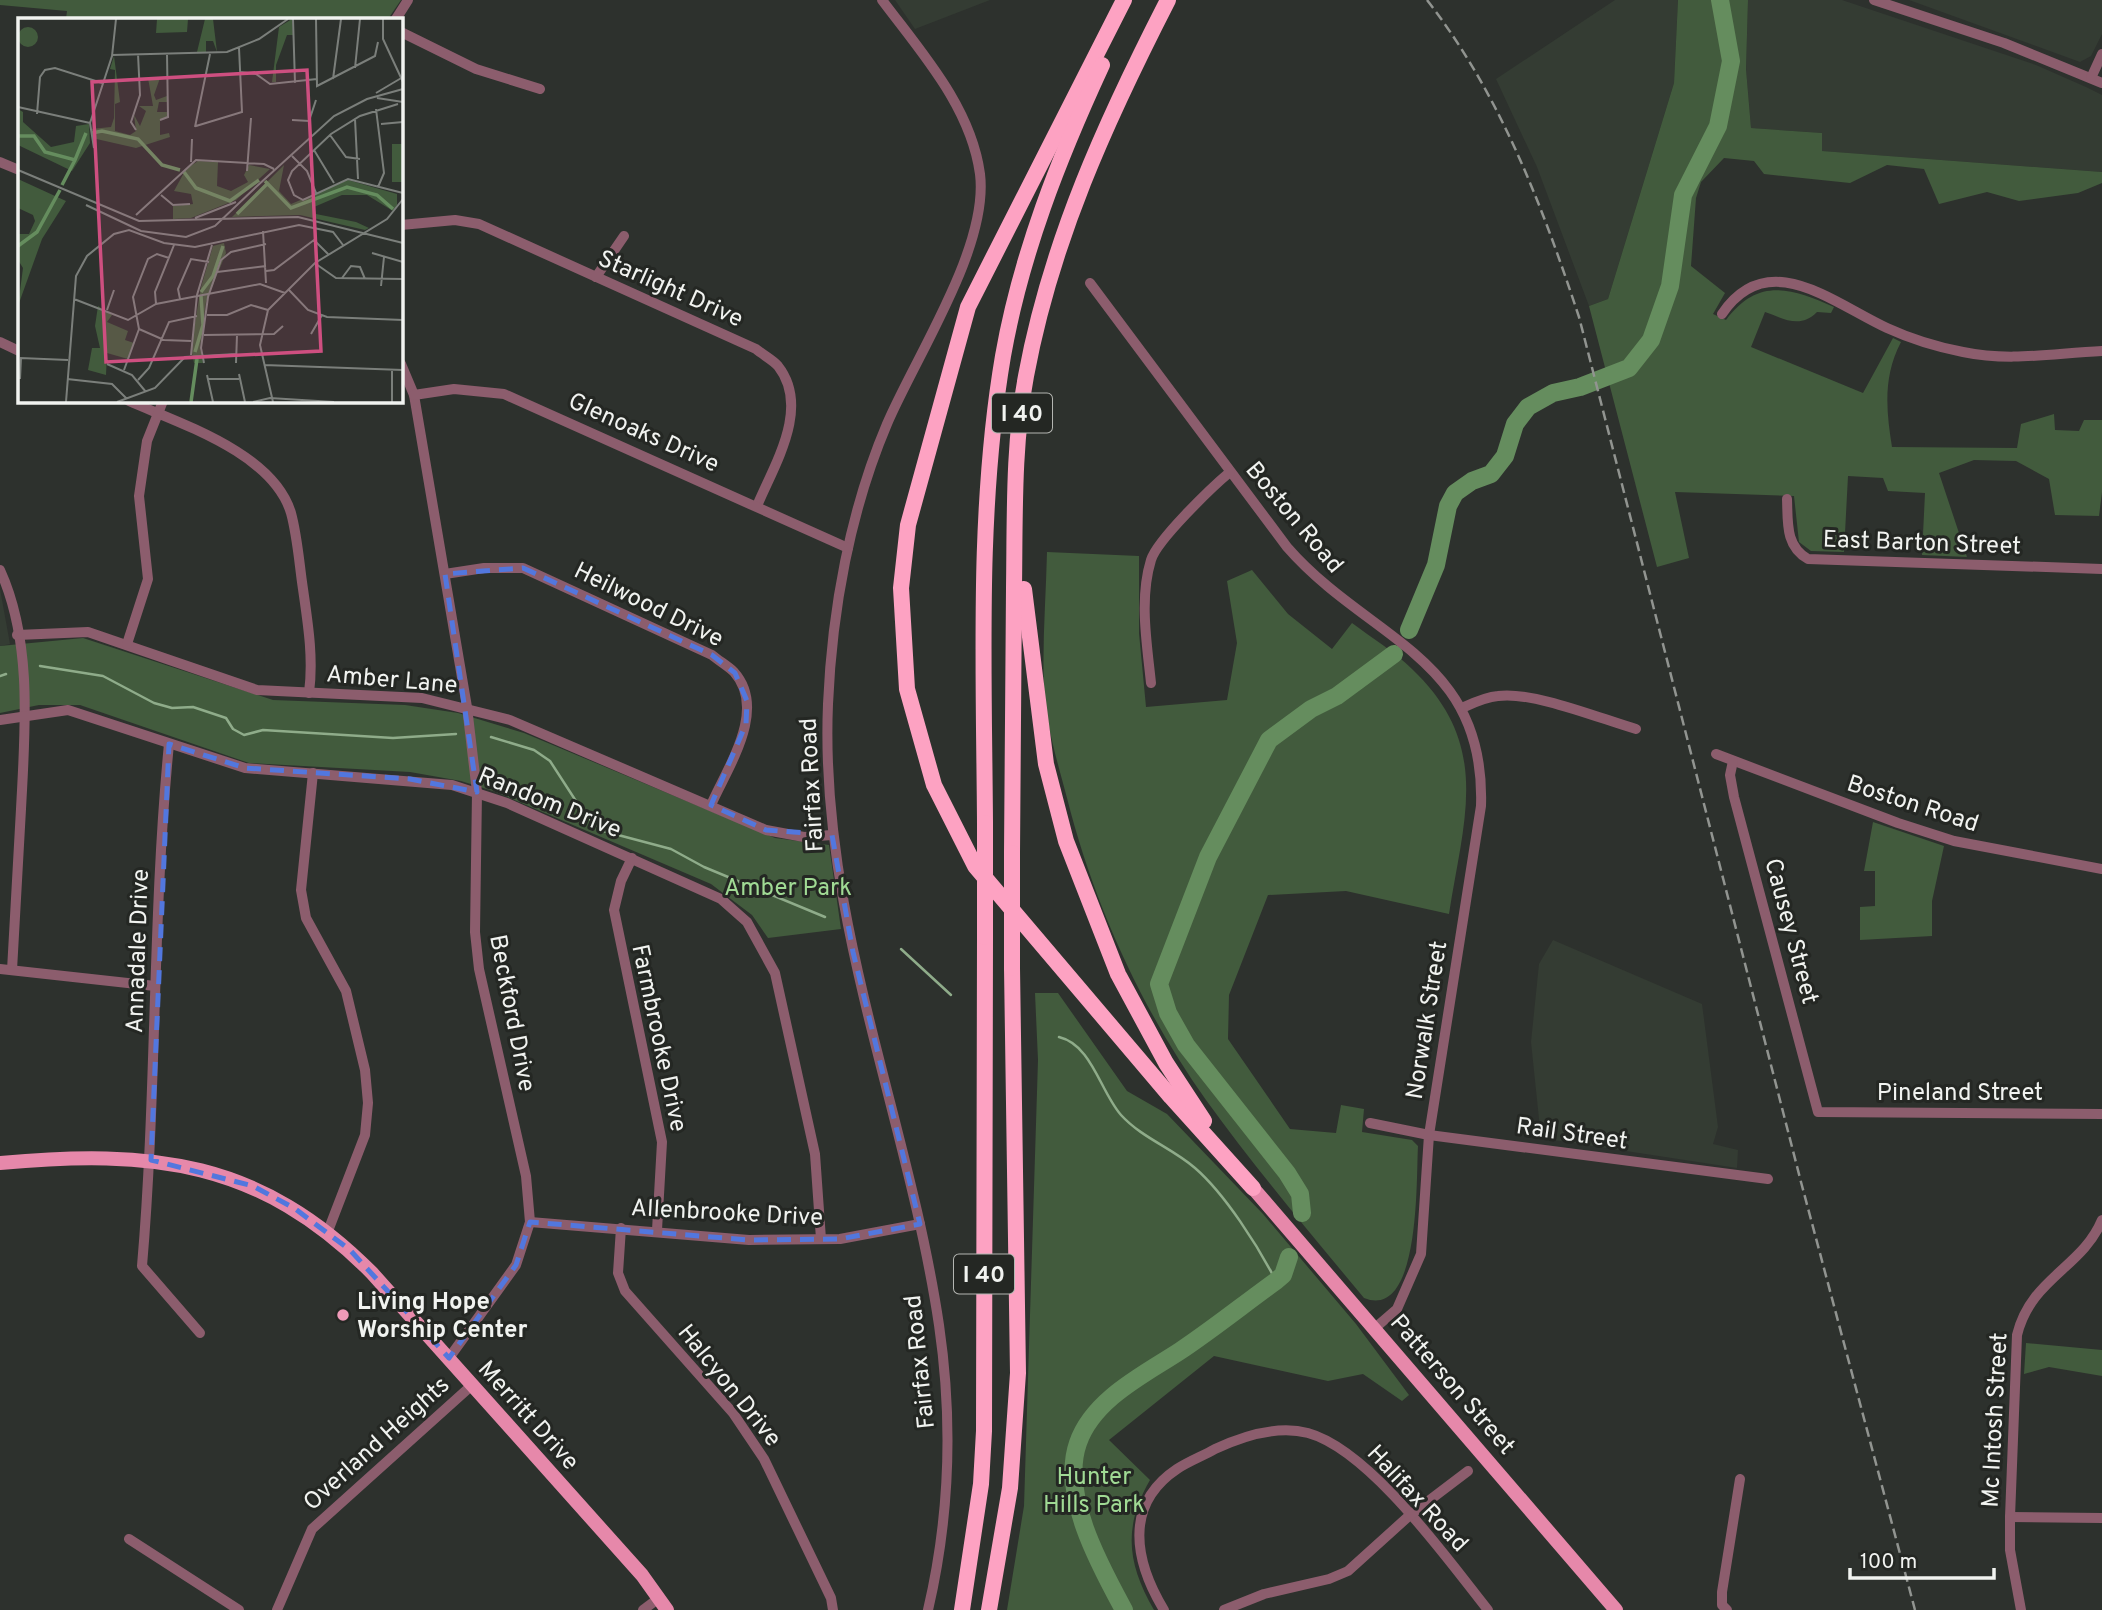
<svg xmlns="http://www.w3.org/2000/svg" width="2102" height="1610" viewBox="0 0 2102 1610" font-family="Overpass,sans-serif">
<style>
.built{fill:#343c33}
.green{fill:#425b3d}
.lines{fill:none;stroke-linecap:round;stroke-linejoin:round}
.stream{stroke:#8fac8a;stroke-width:2.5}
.river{stroke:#658d5e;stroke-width:18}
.minor{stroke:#8c5d6d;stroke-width:10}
.major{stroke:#e688aa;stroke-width:14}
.highway{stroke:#fda2c2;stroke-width:16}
.rail{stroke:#919490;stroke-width:2.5;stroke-dasharray:10 5;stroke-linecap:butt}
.highway-bridge{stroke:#fda2c2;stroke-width:16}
.marked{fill:none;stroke:#5277de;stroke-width:5;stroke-dasharray:14 9;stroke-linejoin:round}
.poi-dot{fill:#ef9ab8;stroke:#242723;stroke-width:2.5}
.labels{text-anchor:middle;stroke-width:6;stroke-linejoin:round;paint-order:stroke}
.shield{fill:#242723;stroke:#b4b6b2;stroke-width:2}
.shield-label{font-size:23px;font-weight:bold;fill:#f1f3f0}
.street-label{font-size:24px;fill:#f1f3f0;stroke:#242723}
.park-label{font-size:24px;fill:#a0da94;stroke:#242723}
.poi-label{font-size:24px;font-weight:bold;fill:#f1f3f0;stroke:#242723;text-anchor:start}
.inset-river{fill:none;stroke:#658d5e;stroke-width:3.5}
.inset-road{fill:none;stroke:#7b7f7b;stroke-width:2}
.view{fill:#ce4f80;fill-opacity:0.15;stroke:#ce4f80;stroke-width:3.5}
.inset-edge{fill:none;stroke:#f1f3f0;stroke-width:3.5}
</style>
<rect width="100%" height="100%" fill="#2d312d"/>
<!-- built -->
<g class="built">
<polygon points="895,0 990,0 915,29"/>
<polygon points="1615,0 1678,0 1674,83 1608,299 1589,306 1537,167 1496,79"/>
<polygon points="1748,0 1842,0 2036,65 2086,87 2102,95 2102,172 1821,151 1822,133 1751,128 1746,69"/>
<polygon points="1909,0 2102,0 2102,34 2091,56 2080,62"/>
<polygon points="0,589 10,644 0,646"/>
<polygon points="1553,940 1702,1004 1718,1127 1713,1144 1738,1150 1737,1168 1541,1138 1531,1042 1539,964"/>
</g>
<!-- green -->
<g class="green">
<polygon points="0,0 401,0 388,19 66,19 67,11 0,5"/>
<path d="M1678 0H1748L1746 69 1751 128 1822 133V151L2102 172V183L2078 193 2019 201 1987 192 1939 204 1924 169 1887 165 1850 183 1764 174 1754 161 1724 158 1701 182 1696 198 1691 266 1725 293 1713 314 1726 320C1758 277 1791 288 1834 307L1831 313 1817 312C1800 329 1785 319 1765 312L1751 347 1863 393 1893 338 1901 342C1883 376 1886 410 1892 447L2017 448 2021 424 2054 414 2055 430 2079 431 2084 420H2102V492L2099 516 2055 515 2049 479 2016 461 1974 460 1939 473 1967 557 1922 555 1925 493 1888 491 1883 478 1848 476 1844 552 1811 551 1799 542 1794 496 1675 492 1689 558 1657 567 1589 306 1608 299 1674 83Z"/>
<path d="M1047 552 1139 556V633L1146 707 1227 700 1237 643 1227 581 1252 570 1288 614 1332 649 1352 623C1372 638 1395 652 1412 669 1492 745 1464 818 1449 914L1346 891 1268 895 1229 995 1228 1039 1290 1129 1336 1133 1341 1105 1364 1109 1362 1132 1412 1140 1418 1146C1416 1178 1421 1321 1364 1298 1310 1233 1255 1168 1206 1100 1142 1010 1094 905 1067 798 1058 764 1046 725 1044 689 1042 644 1046 597 1047 552Z"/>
<polygon points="83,638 273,700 405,705 458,713 524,733 775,838 829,845 841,929 768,938 752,915 711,884 496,792 461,781 410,772 249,763 80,705 39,705 0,713 0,646"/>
<polygon points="1873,822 1944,846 1932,901 1932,936 1860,940 1860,907 1875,906 1875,871 1864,871"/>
<path d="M1035 993H1058L1127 1091 1167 1114 1263 1214 1356 1324 1409 1395 1402 1401 1363 1374 1328 1381 1214 1356 1109 1440 1150 1480C1123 1527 1127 1563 1154 1610H1007L1024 1506 1038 1060Z"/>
<polygon points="2026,1343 2102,1350 2102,1376 2049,1367 2024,1374"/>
</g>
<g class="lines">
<!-- stream -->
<g class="stream">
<polyline points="40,666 103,676 154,703 172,708 193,707 226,718 233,729 244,735 263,730 393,738 456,734"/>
<polyline points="0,676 6,674"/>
<polyline points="491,737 534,750 550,761 585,815 603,831 671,849 704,867 825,917"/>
<polyline points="901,949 951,995"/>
<path d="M1059 1037C1092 1045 1100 1091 1121 1115 1142 1138 1172 1148 1195 1168 1225 1194 1258 1246 1276 1281"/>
</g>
<!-- river -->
<g class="river">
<polyline points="1409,630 1436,565 1448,506 1455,493 1472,481 1491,474 1505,456 1515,424 1528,407 1553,393 1580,387 1629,368 1651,340 1670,286 1683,195 1718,126 1731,61 1720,0"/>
<polyline points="1302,1213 1300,1194 1287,1173 1186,1045 1168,1013 1159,984 1208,857 1269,740 1311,709 1337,696 1394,654"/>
<path d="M1124 1610C1100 1566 1060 1494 1078 1443 1093 1399 1145 1374 1180 1351 1213 1329 1244 1304 1276 1281L1283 1275 1289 1257"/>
</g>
<!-- minor -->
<g class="minor">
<path d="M882 0C921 52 971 107 980 174 989 247 916 356 887 424 850 511 832 610 828 704 819 918 908 1117 939 1325 953 1421 950 1516 928 1610"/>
<polyline points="1874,0 2004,43 2102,83"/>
<polyline points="396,19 408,0"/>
<polyline points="401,32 476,69 540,89"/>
<polyline points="2091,78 2102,54"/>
<polyline points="0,162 19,170"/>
<path d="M401 225 455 220 479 224 756 349C763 355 773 360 778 366 811 408 774 465 757 506"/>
<polyline points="596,277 624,236"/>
<path d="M1090 283 1287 547C1369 641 1486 656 1481 806L1429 1135 1421 1254 1397 1309 1375 1328"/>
<path d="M1722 314C1768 246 1833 303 1887 328 1911 339 1937 347 1963 352 2011 362 2054 353 2102 351"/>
<polyline points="0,342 19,351"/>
<polyline points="401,364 414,395 467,707 477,792 475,932 479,969 526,1176 530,1222 516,1265 449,1358"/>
<polyline points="414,395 454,389 504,394 848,548"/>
<path d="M129 401C181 424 273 453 291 513 297 535 299 560 302 582 307 618 314 656 309 693"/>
<path d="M1787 499C1788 522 1785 546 1808 559L2102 569"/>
<path d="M0 570C33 642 25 731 21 809 18 862 15 916 12 970"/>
<path d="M445 574 484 568H523L712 655C719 661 728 666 734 672 768 710 727 768 711 805"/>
<polyline points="17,635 88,632 257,690 422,698 510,720 766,830 804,837 832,835"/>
<polyline points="127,644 148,579 139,496 147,441 163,401"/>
<path d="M1151 683C1147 644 1139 599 1151 560 1157 540 1212 487 1230 472"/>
<path d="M1462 708C1473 703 1485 697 1498 696 1533 691 1601 719 1636 729"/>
<polyline points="0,720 68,710 245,768 452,785 507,803 721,899 747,922 775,973 815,1154 821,1239"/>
<path d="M169 744C152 917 157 1092 142 1266L200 1333"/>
<polyline points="1716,754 1898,823 1954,841 2102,869"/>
<polyline points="1733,761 1730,775 1734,797 1818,1112 2102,1114"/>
<polyline points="313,773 301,890 306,918 346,991 365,1070 368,1103 365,1135 328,1231"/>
<polyline points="632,858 621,881 614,910 662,1142 657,1230"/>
<polyline points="0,969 155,986"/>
<polyline points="1370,1123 1429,1135 1768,1179"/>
<polyline points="530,1222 749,1240 840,1239 920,1224"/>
<polyline points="621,1228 618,1273 625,1291 733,1413 764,1459 831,1598 833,1610"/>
<polyline points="2010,1517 2102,1518"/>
<polyline points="129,1539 239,1610"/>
<polyline points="277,1610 312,1529 471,1386"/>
<polyline points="643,1610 659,1598"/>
<path d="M1164 1610C1135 1562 1123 1505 1177 1469 1189 1461 1203 1456 1215 1449 1243 1436 1277 1425 1308 1433 1370 1450 1448 1560 1488 1610"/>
<polyline points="1224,1610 1264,1594 1329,1579 1348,1571 1410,1515 1468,1471"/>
<polyline points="1727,1610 1722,1605 1722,1592 1740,1479"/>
<path d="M2021 1610 2010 1550V1517L2017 1335C2031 1278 2082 1268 2102 1220"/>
</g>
<!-- major -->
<g class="major">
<path d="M0 1163C152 1149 260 1160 372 1273L642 1575 667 1610"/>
<polyline points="1253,1188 1616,1610"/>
</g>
<!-- highway -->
<g class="highway">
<polyline points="1124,0 968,307 908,525 901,588 907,689 934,785 975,866 1171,1097 1253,1188"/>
<polyline points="1024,589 1046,764 1066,841 1118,974 1166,1063 1204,1121"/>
<path d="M985 823C984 668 977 509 1003 356 1021 254 1059 158 1102 65"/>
<path d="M1012 853C1013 765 1013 676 1014 588 1015 517 1013 445 1026 376 1051 241 1106 121 1168 0"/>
<polyline points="962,1610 981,1484 984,1431 985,937"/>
<polyline points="989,1610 1010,1488 1018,1373 1012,968"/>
</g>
<!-- rail -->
<path class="rail" d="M1427 0C1500 94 1542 205 1579 317L1801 1182 1915 1610"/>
<!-- highway-bridge -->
<g class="highway-bridge">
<polyline points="985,823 985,937"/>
<polyline points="1012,968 1012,853"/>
</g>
</g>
<!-- marked area -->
<path class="marked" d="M523 568 712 655 735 673 747 701 746 724 711 805 766 830 832 835 853 952 920 1224 840 1239 749 1240 530 1222 516 1265 449 1358 350 1250 294 1208 253 1186 151 1160 169 744 245 768 410 779 477 792 445 574Z"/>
<!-- markers -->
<circle class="poi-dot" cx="343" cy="1315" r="7"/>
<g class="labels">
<!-- shield labels -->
<g class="shield">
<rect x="992" y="393.5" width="60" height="39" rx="5"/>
<rect x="954" y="1254.5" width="60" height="39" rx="5"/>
</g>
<g class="shield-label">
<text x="1022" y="421">I 40</text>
<text x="984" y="1282">I 40</text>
</g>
<!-- street labels -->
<g class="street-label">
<text transform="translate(671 288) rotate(24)" y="8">Starlight Drive</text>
<text transform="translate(644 432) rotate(24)" y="8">Glenoaks Drive</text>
<text transform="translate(1295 517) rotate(50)" y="8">Boston Road</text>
<text transform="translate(1922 542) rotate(2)" y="8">East Barton Street</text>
<text transform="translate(649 604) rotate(26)" y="8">Heilwood Drive</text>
<text transform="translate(392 679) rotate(5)" y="8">Amber Lane</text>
<text transform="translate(811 785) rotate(-93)" y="8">Fairfax Road</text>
<text transform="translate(550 802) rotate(22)" y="8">Random Drive</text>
<text transform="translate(1913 803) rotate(18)" y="8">Boston Road</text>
<text transform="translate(1792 931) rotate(75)" y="8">Causey Street</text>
<text transform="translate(137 951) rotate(-88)" y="8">Annadale Drive</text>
<text transform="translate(513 1013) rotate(79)" y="8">Beckford Drive</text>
<text transform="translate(1426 1020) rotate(-81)" y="8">Norwalk Street</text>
<text transform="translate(660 1038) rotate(78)" y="8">Farmbrooke Drive</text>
<text x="1960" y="1100">Pineland Street</text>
<text transform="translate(1572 1133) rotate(8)" y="8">Rail Street</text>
<text transform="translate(727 1212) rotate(3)" y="8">Allenbrooke Drive</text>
<text transform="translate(919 1362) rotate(-96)" y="8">Fairfax Road</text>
<text transform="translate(1453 1384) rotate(49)" y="8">Patterson Street</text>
<text transform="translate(730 1385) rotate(51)" y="8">Halcyon Drive</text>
<text transform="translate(529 1415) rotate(48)" y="8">Merritt Drive</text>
<text transform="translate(1994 1420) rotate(-87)" y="8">Mc Intosh Street</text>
<text transform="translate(376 1443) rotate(-42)" y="8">Overland Heights</text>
<text transform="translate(1418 1498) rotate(47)" y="8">Halifax Road</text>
</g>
<!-- park labels -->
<g class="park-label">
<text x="788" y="895">Amber Park</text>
<text x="1094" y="1484">Hunter<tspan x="1094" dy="28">Hills Park</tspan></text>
</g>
<!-- poi labels -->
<g class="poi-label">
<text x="357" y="1309">Living Hope<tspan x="357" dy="28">Worship Center</tspan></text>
</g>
</g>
<!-- overview -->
<g transform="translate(18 18)">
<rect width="385" height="385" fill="#2d312d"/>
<path d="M139 1H170L169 14 138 15ZM187 1H195L199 34 195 23H188V34H179ZM274 1 275 17H269L258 47V64H254L261 9ZM0 19a10 10 0 1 1 20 0a10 10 0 1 1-20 0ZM96 38 102 84 97 86V113L112 117 118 113 116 97 122 108 128 93 121 88H135L130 60H142L136 77 138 82 149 78V84H141L139 94H149V99L142 102V117L151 115 152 119 118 130 74 120 73 111 93 109 96 100 97 52 92 51ZM0 91 5 94V104L33 129 56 124 58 108 71 106 72 125 54 153 0 127ZM374 126H385V164H374ZM180 143 200 144 199 168 213 173 230 164 226 157 231 147 252 151 218 182 173 200 155 201V188L175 186 173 176 156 173 168 151ZM266 147 261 173 273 186 330 162 379 176V187L375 193 349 177H324L296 189 298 196 338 204 351 210 347 212 282 197 214 199ZM0 161 48 183 24 221 0 288 5 250 0 242V216H11L17 203 15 197 0 190ZM206 225 208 235 188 284 182 329 185 345H176L173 329 183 269 195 228ZM80 288 94 297 89 304 110 313 107 322 116 325 110 341 89 335 88 357 70 352 74 330H82L77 308Z" fill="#425b3d"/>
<path class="inset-river" d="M74 115 84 113 120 121 144 147 162 152M0 118H16L27 134 57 142 68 115M166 154 178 170 212 183 241 162M247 163 273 190 329 169 359 177 375 191M44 167 57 142M219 196 250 165M0 228 19 214 42 172M183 274 195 258 205 228M177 334 185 307 183 278M173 384 179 341"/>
<path class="inset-road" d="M275 1 277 65M298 1 299 68 357 38 360 24M365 1V21L385 64M94 37 209 34 241 21 270 1M337 50 342 1M222 54 238 56 252 66 299 61M315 61 323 1M358 75 385 59M359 80 385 84M380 86 342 98 313 116 274 153 270 162 276 177 285 182 330 161 385 175M0 89 72 105M358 91 366 155 360 169M19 96 22 59 27 52 37 50 84 65M337 101 340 161M142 102 150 99 149 36M274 102 291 103 298 82M363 106 385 104M178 108 224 94 221 30M177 109 192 36M118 112 113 104 122 77 120 36M312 117 328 139 342 141M76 130 72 105 94 38 98 1M296 132 316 165M274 138 289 153 298 175M173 144 174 121M0 152 121 203 280 199 385 225M229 153 233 100M238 169 316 98 349 81 385 71M143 177 155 187 172 186M68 187 123 213 168 219 197 208 238 169M118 197 178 142 246 146 256 151M177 200 218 184M245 213 248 265M354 235 385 244M298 246 318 260 385 261M248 253 256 252 296 222 310 236M199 254 248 248M324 260 333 248 342 249 347 261M363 268 366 239M271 272 290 292 309 299 385 302M56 281 110 302 138 286 242 266 267 275M162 281 160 271 173 241 191 244M138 286 137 274 156 227M89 292 96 272M189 297H209L233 287 250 292M121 311 146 322 173 323M293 316 304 297M186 317 256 316 265 308M173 337 179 277 194 227M186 345 183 330 190 279 203 242 213 234 248 226M218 345 219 317M89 346 114 357 128 374M246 347 385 352M106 352 121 311 115 279 130 241 139 236 151 240M221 356 227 384M189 357 195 384M2 361 3 340 50 342M49 361 94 366 109 381M190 361H221M120 362 131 350 151 304 179 298M48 384 58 258 69 238 96 216 111 212 146 225 177 229 281 207 315 214 325 227M99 384 137 370 167 339 218 336M235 384 252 380 316 384M255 384 242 327 250 292 297 245 369 201 385 181M374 384V351"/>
<path class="view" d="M289 52 303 333 88 344 74 64Z"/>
<rect width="385" height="385" class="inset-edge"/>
</g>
<!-- scale -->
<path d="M1850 1568v10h144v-10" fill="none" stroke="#f1f3f0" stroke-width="3.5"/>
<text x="1860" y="1568" font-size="21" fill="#f1f3f0" stroke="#242723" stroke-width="5" paint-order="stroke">100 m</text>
</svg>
